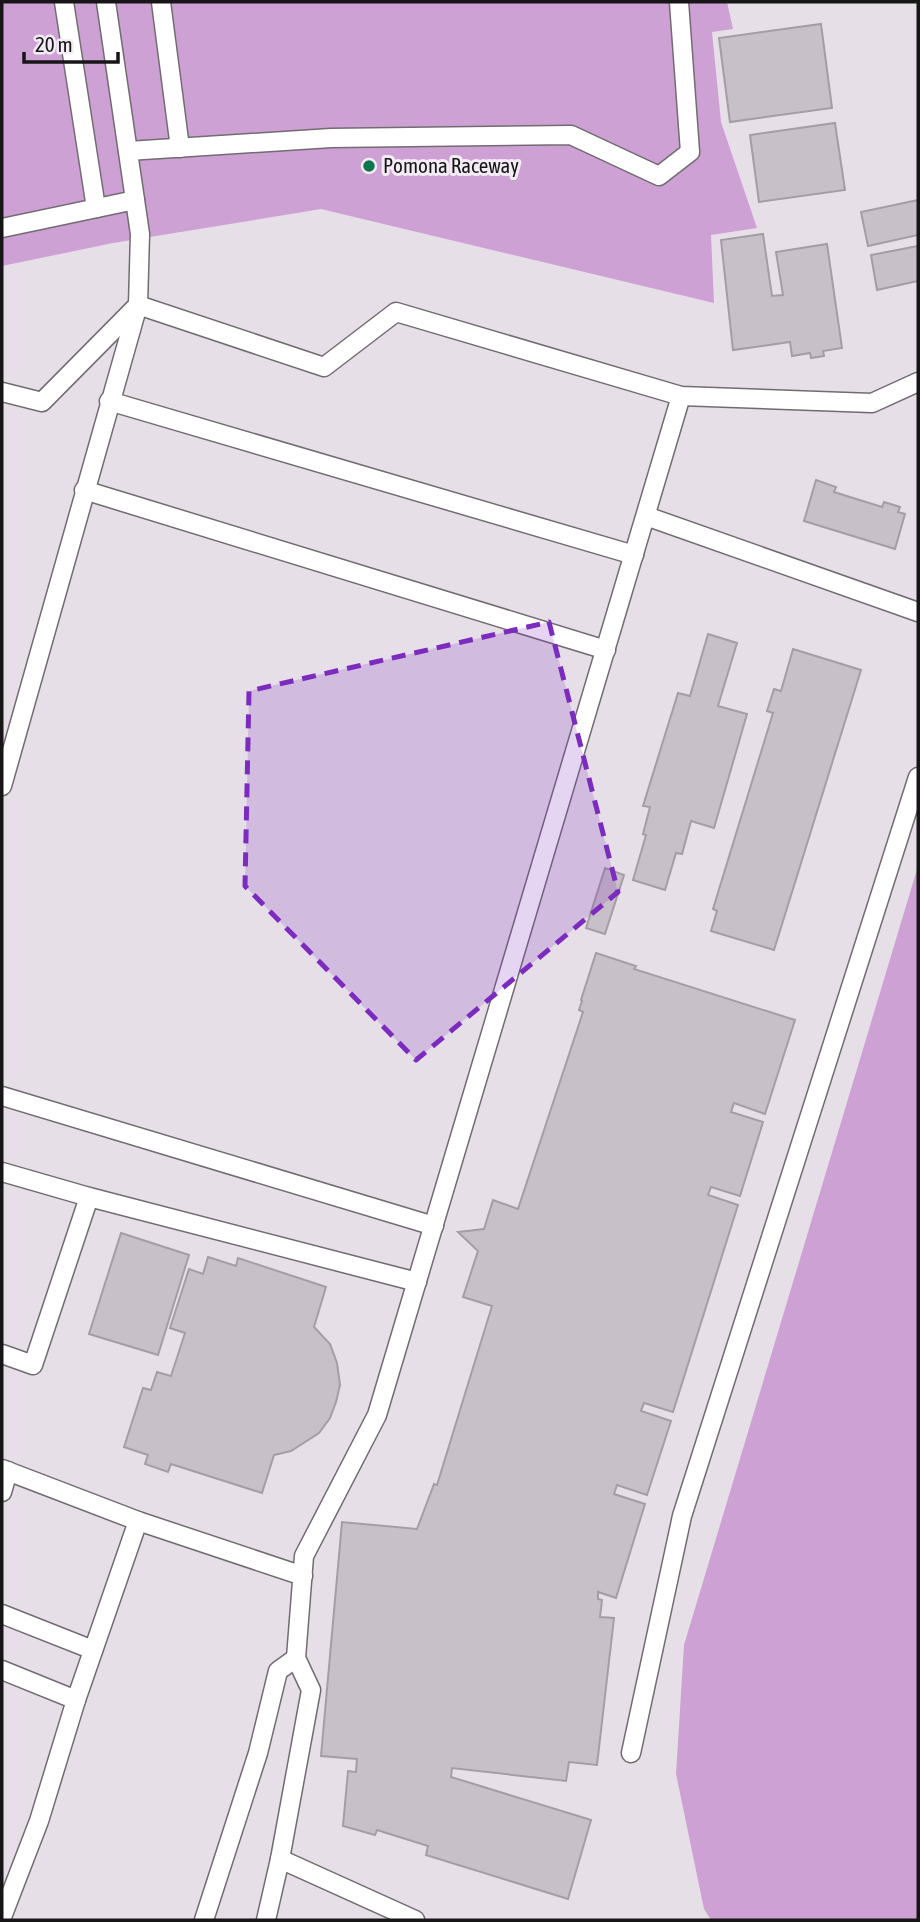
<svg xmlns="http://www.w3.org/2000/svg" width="920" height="1922" viewBox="0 0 920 1922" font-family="'Asap Condensed',sans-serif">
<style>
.green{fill:#cea1d4}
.building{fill:#c8c0c9;stroke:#a59da5;stroke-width:2}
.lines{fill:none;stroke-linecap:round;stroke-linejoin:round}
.service-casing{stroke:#726b72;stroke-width:21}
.service{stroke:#fff;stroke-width:18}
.marked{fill:#7b2cbf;fill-opacity:0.2;stroke:#7b2cbf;stroke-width:5;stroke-dasharray:14 9;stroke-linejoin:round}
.poi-dot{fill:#0d764f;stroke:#f4ecf5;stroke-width:2.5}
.labels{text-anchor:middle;stroke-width:6;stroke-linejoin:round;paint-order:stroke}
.poi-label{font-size:21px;fill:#181518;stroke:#f4ecf5;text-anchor:start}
</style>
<rect width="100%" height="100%" fill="#e7dfe8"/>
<!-- green -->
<g class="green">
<polygon points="2,2 727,2 733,29 712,32 721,122 757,228 711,235 714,303 321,209 113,243 2,266"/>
<polygon points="918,866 918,1920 711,1920 704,1909 676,1774 684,1645"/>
</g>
<!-- building -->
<g class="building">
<polygon points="821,24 832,108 730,122 719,38"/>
<polygon points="835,123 845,190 759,202 750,135"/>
<polygon points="918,200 918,235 868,246 861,212"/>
<polygon points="763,234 772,296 783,295 776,252 827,244 842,348 823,351 824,356 811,358 810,353 792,356 790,342 733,350 721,240"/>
<polygon points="918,246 918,281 877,290 871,255"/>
<polygon points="816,480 836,487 834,492 882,507 884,502 900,507 898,512 905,514 895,549 804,521"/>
<polygon points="708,634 737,643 718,706 747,714 714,828 691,821 682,854 676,853 665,890 633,880 646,835 643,834 650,807 643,806 678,693 690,696"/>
<polygon points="793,649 861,670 774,950 711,931 717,911 713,909 773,713 767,711 774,689 781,691"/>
<polygon points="605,868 624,875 605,934 586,928"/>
<polygon points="596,953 636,966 634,969 795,1020 765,1114 734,1103 731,1112 763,1122 740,1196 711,1187 708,1195 738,1205 673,1412 644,1403 641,1411 671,1421 647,1495 617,1485 614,1494 645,1504 616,1598 598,1592 598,1599 602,1600 600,1617 614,1618 597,1765 569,1762 566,1781 452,1768 451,1777 591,1820 568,1899 426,1855 428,1846 377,1830 375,1835 343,1826 348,1771 356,1772 357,1759 321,1756 342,1522 417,1529 434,1484 437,1485 492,1306 463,1297 478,1251 458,1232 484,1229 493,1200 518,1209 583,1012 579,1010 582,1001 581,1000"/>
<polygon points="121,1233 189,1255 158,1355 89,1334"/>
<polygon points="208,1257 236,1266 238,1258 326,1287 314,1327 330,1344 337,1363 340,1385 336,1402 330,1418 319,1433 291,1451 274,1455 262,1493 171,1464 168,1472 145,1464 148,1455 124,1447 143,1388 151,1390 157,1372 171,1376 185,1333 170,1328 189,1269 203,1274"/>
</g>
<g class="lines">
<defs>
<g id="service">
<polyline points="64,2 96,208"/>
<polyline points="161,2 180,148"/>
<polyline points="128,151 331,138 571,135 659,176 690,152 679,2"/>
<polyline points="2,228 135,200"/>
<polyline points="2,392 42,402 138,305 324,367 396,312 681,396 872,403 918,382"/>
<polyline points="109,401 634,555"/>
<polyline points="84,490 606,650"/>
<polyline points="646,516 918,612"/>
<polyline points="2,786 138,305 140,234 106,2"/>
<polyline points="2,1096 434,1226"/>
<polyline points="2,1172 89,1197 417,1282"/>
<polyline points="2,1354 33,1365 89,1197"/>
<polyline points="2,1469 138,1521 76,1700 39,1821 2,1917"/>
<polyline points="2,1492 8,1471"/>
<polyline points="138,1521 303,1576"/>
<polyline points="2,1614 93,1650"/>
<polyline points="2,1670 76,1700"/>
<polyline points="631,1753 682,1516 918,777"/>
<polyline points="280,1859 415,1920"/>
<polyline points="204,1920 258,1753 278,1671 296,1658"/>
<polyline points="266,1920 280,1859 311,1690 296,1658 304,1556 377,1415 681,396"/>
</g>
</defs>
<!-- service casing -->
<use href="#service" class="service-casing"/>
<!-- service -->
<use href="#service" class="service"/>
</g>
<!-- marked area -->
<path class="marked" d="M549 622 618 892 416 1060 245 886 249 691Z"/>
<!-- markers -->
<circle class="poi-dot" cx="369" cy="166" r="7"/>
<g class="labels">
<!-- poi labels -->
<g class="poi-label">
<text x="383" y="173">Pomona Raceway</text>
</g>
</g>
<!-- border -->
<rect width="920" height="1922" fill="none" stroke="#181518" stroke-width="7"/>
<!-- scale -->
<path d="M24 52v10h94v-10" fill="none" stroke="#181518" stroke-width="3.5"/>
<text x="35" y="52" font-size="21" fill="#181518" stroke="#f4ecf5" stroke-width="5" paint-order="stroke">20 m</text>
</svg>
